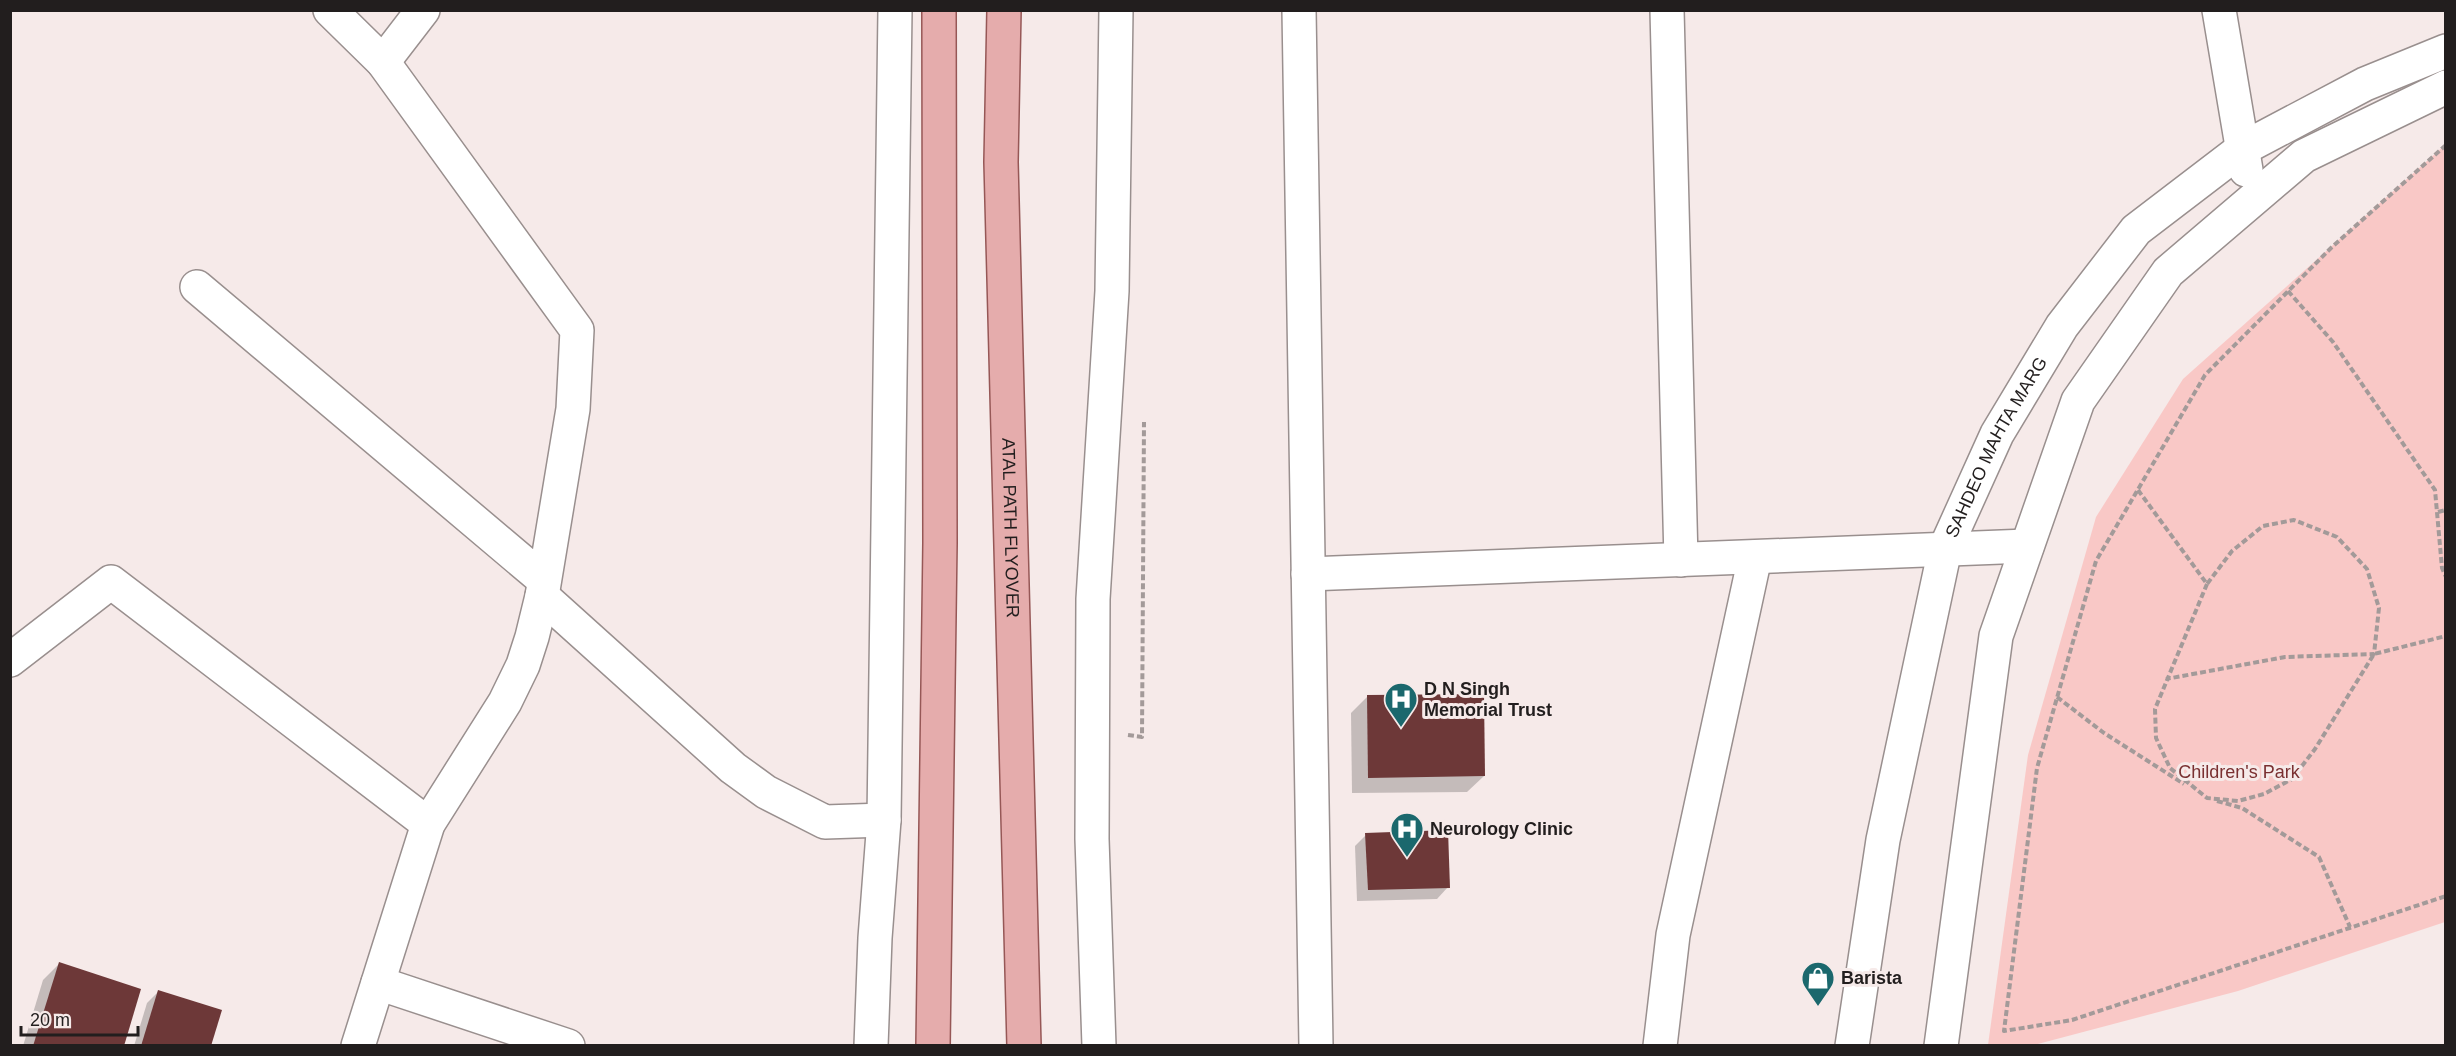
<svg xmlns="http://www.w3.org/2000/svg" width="2456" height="1056" viewBox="0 0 2456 1056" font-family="Helvetica,sans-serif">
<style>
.green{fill:#f9c8c6}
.shadow{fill:#0003}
.building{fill:#6d3838}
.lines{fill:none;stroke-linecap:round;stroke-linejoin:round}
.minor-casing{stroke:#998f8e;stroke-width:36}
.major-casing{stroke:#965756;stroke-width:36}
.path{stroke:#a39a99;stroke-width:4;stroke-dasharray:6 3;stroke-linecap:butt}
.minor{stroke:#fff;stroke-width:33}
.major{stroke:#e5acac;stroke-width:33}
.labels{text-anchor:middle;stroke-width:6;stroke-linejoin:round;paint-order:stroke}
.street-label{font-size:18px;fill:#221e1e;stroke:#f6eae9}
.poi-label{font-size:18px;font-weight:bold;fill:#221e1e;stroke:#f6eae9;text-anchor:start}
.park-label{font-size:18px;fill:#7a3031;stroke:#f6eae9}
</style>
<rect width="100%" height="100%" fill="#f6eae9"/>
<!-- green -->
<polygon class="green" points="2445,145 2445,922 2238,991 2034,1045 1988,1045 2028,755 2096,517 2183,379"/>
<!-- shadow -->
<g class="shadow">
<polygon points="1367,697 1484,776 1467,792 1352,793 1351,713"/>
<polygon points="1366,835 1448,887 1437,899 1357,901 1355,846"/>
<polygon points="59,964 122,1046 23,1046 43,980"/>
<polygon points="158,992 210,1046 134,1046 147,1003"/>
</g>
<!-- building -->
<g class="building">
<polygon points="1484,694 1485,776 1368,778 1367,695"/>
<polygon points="1448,830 1450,888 1368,890 1365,833"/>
<polygon points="59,962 141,989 124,1046 33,1046"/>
<polygon points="158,990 222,1010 211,1046 141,1046"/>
</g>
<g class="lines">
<defs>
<g id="minor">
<polyline points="330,10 383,62 577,330 573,409 542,596 532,637 523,665 505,702 428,824 358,1046"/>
<polyline points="1299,10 1316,1046"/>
<polyline points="1667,10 1681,560"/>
<polyline points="2219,10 2246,170"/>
<polyline points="383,62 423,10"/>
<polyline points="197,287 544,580"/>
<polyline points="1308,574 2027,546"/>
<polyline points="542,596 733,768 766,792 825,822 884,820"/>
<polyline points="10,660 111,582 428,824"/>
<polyline points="378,983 568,1046"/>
<polyline points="871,1046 875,938 884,820 895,10"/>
<polyline points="1099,1046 1092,839 1093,599 1112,291 1116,10"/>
<polyline points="1660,1046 1673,935 1755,557"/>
<path id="s1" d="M1852 1046 1883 840 1945 549 1997 434 2062 326 2136 230 2242 149 2365 84 2446 51"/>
<polyline points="1941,1046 1996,636 2078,401 2168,272 2304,156 2446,87"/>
</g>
<g id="major">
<path id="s2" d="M1004 10 1001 162 1024 1046"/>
<polyline points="933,1046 940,543 939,10"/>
</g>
</defs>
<!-- minor casing -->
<use href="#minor" class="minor-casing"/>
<!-- major casing -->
<use href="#major" class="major-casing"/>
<!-- path -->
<g class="path">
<polyline points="2446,145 2331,248 2205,375 2096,561 2037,768 2004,1031 2072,1020 2446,896"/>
<polyline points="2288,291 2333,342 2435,490 2442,568 2446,577"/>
<polyline points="2138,490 2207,584 2232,551 2263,526 2294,520 2337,537 2367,569 2379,608 2374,654 2285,657 2166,679"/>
<polyline points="2438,512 2446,510"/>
<polyline points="2207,584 2155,709 2156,738 2170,768 2207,798 2238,801 2264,794 2292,779 2315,749 2374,654 2446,636"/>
<polyline points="2057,697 2104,733 2184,784"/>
<polyline points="1128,735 1142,737 1144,422"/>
<polyline points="2217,801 2242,808 2319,857 2350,927"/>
</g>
<!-- minor -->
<use href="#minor" class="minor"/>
<!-- major -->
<use href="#major" class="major"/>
</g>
<!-- icons -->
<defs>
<symbol id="hospital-pin" viewBox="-11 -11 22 30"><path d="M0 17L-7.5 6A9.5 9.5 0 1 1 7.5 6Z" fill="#1b686d" stroke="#f6eae9"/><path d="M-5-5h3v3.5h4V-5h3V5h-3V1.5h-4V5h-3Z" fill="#fff"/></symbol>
<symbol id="shop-pin" viewBox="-11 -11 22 30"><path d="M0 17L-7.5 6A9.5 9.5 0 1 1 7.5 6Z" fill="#1b686d" stroke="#f6eae9"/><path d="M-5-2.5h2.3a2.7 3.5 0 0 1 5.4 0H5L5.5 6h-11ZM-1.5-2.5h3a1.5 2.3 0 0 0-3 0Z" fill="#fff"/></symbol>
</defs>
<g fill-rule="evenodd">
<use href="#hospital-pin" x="1382" y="680" width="38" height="52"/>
<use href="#hospital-pin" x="1388" y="810" width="38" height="52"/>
<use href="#shop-pin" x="1799" y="959" width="38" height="52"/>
</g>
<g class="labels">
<!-- street labels -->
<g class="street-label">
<text dy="6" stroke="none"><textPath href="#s1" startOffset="620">SAHDEO MAHTA MARG</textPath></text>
<text dy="6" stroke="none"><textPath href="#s2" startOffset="518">ATAL PATH FLYOVER</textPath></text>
</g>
<!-- poi labels -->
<g class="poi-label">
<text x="1424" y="695">D N Singh<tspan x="1424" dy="21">Memorial Trust</tspan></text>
<text x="1430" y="835">Neurology Clinic</text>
<text x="1841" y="984">Barista</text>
</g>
<!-- park labels -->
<g class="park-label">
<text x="2239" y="778">Children's Park</text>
</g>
</g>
<!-- border -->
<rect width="2456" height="1056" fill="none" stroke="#221e1e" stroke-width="24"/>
<!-- scale -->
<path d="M21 1026v9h117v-9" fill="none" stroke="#221e1e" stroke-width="3"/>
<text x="30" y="1026" font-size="18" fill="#221e1e" stroke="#f6eae9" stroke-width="4.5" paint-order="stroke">20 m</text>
</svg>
